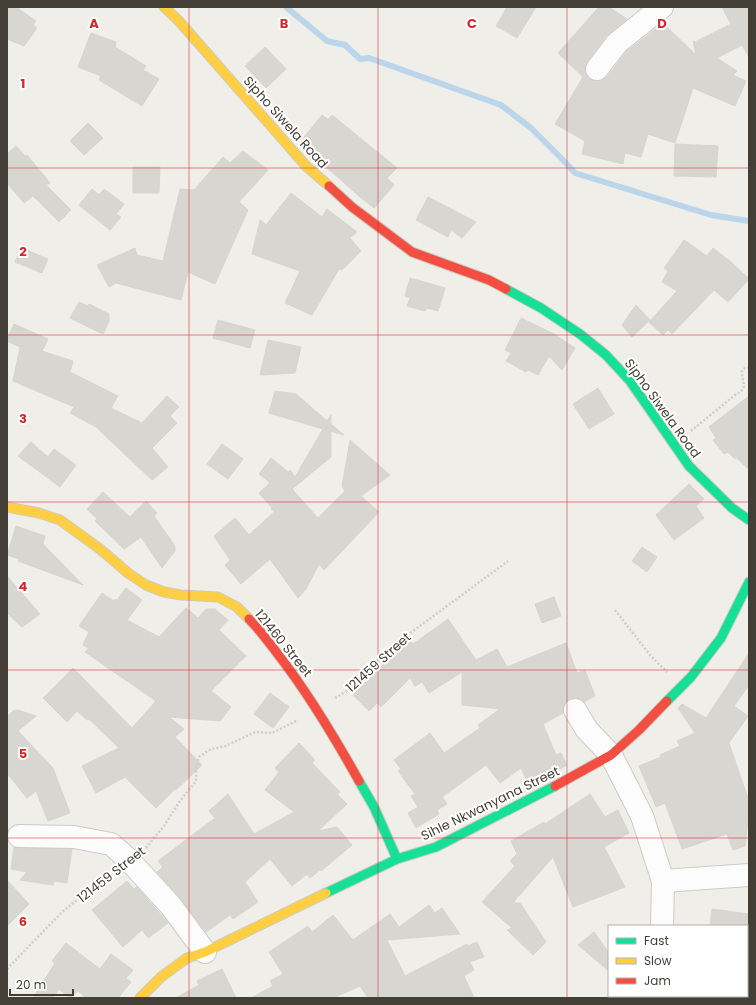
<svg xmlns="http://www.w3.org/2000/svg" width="756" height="1005" viewBox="0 0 756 1005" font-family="Poppins,sans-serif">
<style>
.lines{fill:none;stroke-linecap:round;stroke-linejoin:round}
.stream{stroke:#bbd6ea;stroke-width:6}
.building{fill:#d8d6d1;stroke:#d7d5cf}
.street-casing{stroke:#cdcbc6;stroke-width:24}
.fast-casing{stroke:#cecbc0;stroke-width:11}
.slow-casing{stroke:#cecbc0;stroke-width:11}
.jam-casing{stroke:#cecbc0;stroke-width:11}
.path{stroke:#d0cecb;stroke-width:2.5;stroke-dasharray:2 2;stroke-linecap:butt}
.street{stroke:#fdfcfc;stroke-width:22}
.fast{stroke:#16e098;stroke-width:9}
.slow{stroke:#ffcf43;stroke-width:9}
.jam{stroke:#f24e42;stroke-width:9}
.grid{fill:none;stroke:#d62828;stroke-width:1;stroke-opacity:0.55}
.labels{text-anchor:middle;stroke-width:4;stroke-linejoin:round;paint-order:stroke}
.street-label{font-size:13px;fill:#443f36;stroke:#fff}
.grid-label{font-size:13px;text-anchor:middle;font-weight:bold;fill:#d62828;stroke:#fff;stroke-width:4;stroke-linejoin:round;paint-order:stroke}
</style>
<rect width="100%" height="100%" fill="#efeee9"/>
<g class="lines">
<!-- stream -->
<polyline class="stream" points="286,7 327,41 345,45 360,59 369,58 501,105 531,128 562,159 575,173 711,215 749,221"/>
</g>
<!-- building -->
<g class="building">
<polygon points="7,7 16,7 36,21 33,25 37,28 24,46 7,39"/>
<polygon points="507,7 536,7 517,38 496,26"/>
<polygon points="599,7 609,7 627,19 607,35 587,62 585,68 586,74 590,79 596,81 601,81 607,77 626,52 663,23 696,55 693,41 695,42 731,24 722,7 749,7 749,57 742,45 717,58 737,71 733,75 746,81 735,106 693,88 675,143 648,134 641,157 625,153 623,164 582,154 585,141 555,124 583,77 558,53"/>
<polygon points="91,33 116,42 115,47 146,66 143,70 159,79 142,106 99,80 101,76 78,67"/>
<polygon points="265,47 286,69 266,88 245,66"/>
<polygon points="322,115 328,119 332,115 397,168 387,178 394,185 374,208 360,197 315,157 301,141"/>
<polygon points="88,123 103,138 84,155 70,141"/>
<polygon points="675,144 718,146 716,177 674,176"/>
<polygon points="16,146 25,156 27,155 50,183 46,185 71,210 59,222 33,196 24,203 7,183 7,154"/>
<polygon points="243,151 268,170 239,202 248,210 215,284 188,272 181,300 116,283 109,287 97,265 135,248 137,255 163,261 180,189 194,190 223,157 230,163"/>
<polygon points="133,167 160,167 159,193 133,193"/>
<polygon points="92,189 99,195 104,189 124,204 116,214 121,217 110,230 79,205"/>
<polygon points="291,193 322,217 327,209 357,232 350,238 361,251 342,270 339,269 312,315 285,303 300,271 252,254 260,220 266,225"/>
<polygon points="428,197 476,222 462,238 451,230 448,237 416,220"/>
<polygon points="684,240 707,256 713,248 731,262 749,279 728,302 714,290 672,334 668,330 663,335 649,322 677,291 662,282 668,271 664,268"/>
<polygon points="22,248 48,259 42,273 15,262"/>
<polygon points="410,278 445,288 438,311 427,308 425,311 407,306 410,298 405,296"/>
<polygon points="79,302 88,306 89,304 109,314 109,321 103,334 70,318"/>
<polygon points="636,305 650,320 632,337 622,325"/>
<polygon points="521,318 554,334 575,348 562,370 549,356 538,375 528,370 526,372 506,361 511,353 505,350"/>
<polygon points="218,320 255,330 250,348 213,338"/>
<polygon points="14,324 48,339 42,351 73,361 70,372 118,396 111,408 142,423 167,396 179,407 170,416 177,423 152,448 168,467 152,480 98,429 98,428 70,413 74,407 13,381 20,347 7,341 7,339"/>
<polygon points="268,340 301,347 295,373 260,375"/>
<polygon points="598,388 614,414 589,429 573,404"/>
<polygon points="275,391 296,394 327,421 331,415 331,424 344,435 331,431 331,457 292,489 318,518 345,491 342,486 350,440 390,475 361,496 379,512 324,570 319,564 306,589 298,598 270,559 241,584 225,565 230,560 214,536 235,518 249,535 274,512 271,509 272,508 259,493 270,483 259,474 271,458 288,472 290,470 295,477 323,429 269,413"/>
<polygon points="749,396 749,470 736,457 735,459 728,452 724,454 713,440 716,438 709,427"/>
<polygon points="31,442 48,457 54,449 76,465 60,487 18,456"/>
<polygon points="222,444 243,459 228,479 207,464"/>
<polygon points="689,484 704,499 696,506 704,518 674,540 656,515"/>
<polygon points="103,492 130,517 146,501 157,513 154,516 175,546 175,551 162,568 141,537 124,549 95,521 97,519 87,509"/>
<polygon points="16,526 45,536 43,544 83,585 18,561 19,559 7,555"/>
<polygon points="642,547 657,557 647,572 632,561"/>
<polygon points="7,576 40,614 22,627 7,613"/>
<polygon points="126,588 142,600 127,620 159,637 186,608 198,618 206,609 215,609 228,620 219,630 246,656 211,691 231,707 220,721 169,717 184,729 175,737 202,765 176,790 175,789 156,808 125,777 96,793 82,766 119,748 89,719 87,720 77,711 67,722 43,698 73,668 132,728 156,701 85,652 89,648 83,645 89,632 79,626 102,593 114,601 115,599 117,600"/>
<polygon points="554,597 561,616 542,623 535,604"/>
<polygon points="448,619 476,660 497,649 507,667 566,643 577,673 585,670 595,696 584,702 581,699 575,698 569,699 564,704 563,710 563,713 543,724 556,755 561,753 567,765 551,774 550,772 527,781 521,768 500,783 486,765 442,797 447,804 437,810 439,814 416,828 408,813 418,807 411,796 415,794 398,771 401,769 394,760 430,733 444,753 480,728 478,725 500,709 462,705 462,672 429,693 422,682 415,686 410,678 381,707 377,703 369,711 353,695 409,639 413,644"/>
<polygon points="749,653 749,685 734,706 748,716 729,743 749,801 749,813 745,846 733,850 727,834 682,849 665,803 656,807 639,766 661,757 660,755 680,746 677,741 695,733 678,708 682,704 706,718"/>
<polygon points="270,693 289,707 273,728 254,714"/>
<polygon points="18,710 36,716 18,731 53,768 70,813 48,821 36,791 27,798 7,773 7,717 13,711"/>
<polygon points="299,743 315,760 312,763 340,792 337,794 347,804 318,831 337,827 352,845 321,871 320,870 310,878 307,874 292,886 270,859 245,882 258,902 233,919 230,915 206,932 180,898 157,872 163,867 158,861 215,818 209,811 228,794 254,834 294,812 265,790 279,772 275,768"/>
<polygon points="590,794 605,817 618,810 629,833 604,847 625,887 573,907 553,857 518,897 513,892 517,898 513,903 520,903 546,942 533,955 507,930 512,928 482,902 515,866 510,861 517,854 511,841 544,822 545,824"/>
<polygon points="14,847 19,848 72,849 67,883 54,881 53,885 20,880 27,872 11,869"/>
<polygon points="7,880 29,904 7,926"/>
<polygon points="127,881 134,889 137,887 168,923 148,938 142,930 123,947 92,910"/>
<polygon points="429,905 435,913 442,908 460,934 387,940 405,976 467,944 468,946 477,942 484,957 470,962 474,970 464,976 474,998 368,998 360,986 333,998 251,998 273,986 270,981 283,974 269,952 308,926 312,932 333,915 353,940 390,914 399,927"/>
<polygon points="712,909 749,914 749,926 710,926"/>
<polygon points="594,932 609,953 609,971 578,945"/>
<polygon points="66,943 100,969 111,954 133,970 126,978 131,982 118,998 86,998 78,991 70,998 59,989 53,998 33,998 55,963 52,961"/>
<polygon points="222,969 236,998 176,998 199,985 197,981"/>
</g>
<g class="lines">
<defs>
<g id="street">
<polyline points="597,69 617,43 662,7"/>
<polyline points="575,710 587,730 611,755 642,816 663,881 662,926"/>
<polyline points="19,836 74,837 111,844 128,859 171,906 205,952"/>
<polyline points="663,881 749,875"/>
<polyline points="652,998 652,996"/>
</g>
<g id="fast">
<polyline points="506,289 541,308 580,334 606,355 630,381 689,466 732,508 749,520"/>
<polyline points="667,701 691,677 721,638 749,582"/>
<polyline points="359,781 374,807 397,859"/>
<polyline points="326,893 397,859 436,847 555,786"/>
</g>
<g id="slow">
<polyline points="164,7 178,20 306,166 329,186"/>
<polyline points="7,507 39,513 60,520 100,549 128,573 146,585 164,592 181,595 218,597 237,607 249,619"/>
<polyline points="140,998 161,977 187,958 205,952 326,893"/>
</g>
<g id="jam">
<polyline points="329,186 352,207 412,252 489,280 506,289"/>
<path d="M249 619C261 631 270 644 280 657 310 696 335 738 359 781"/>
<polyline points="555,786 611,755 639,730 667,701"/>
</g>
</defs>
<!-- street casing -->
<use href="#street" class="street-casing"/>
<!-- fast casing -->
<use href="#fast" class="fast-casing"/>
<!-- slow casing -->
<use href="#slow" class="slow-casing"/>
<!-- jam casing -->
<use href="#jam" class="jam-casing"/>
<!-- path -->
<g class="path">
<path d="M691 431 735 395C750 388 741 382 742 370L745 368H749"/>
<polyline points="615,610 650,655 667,672"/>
<polyline points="335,698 352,688 390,648 508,561"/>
<polyline points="146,848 164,826 180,801 196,781 196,768 199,757 211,749 226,746 255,732 272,733 298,720"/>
<polyline points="7,969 62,912 110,873"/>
</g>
<!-- street -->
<use href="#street" class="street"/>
<!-- fast -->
<use href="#fast" class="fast"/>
<!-- slow -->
<use href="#slow" class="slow"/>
<!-- jam -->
<use href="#jam" class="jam"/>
</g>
<!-- grid -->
<path class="grid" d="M189 7V998M378 7V998M567 7V998M7 168H749M7 335H749M7 502H749M7 670H749M7 838H749"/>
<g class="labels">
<!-- street labels -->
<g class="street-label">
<text transform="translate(286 122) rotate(48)" y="5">Sipho Siwela Road</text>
<text transform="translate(663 408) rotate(54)" y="5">Sipho Siwela Road</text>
<text transform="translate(284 643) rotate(51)" y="5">121460 Street</text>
<text transform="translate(378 662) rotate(-42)" y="5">121459 Street</text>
<text transform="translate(490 803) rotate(-26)" y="5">Sihle Nkwanyana Street</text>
<text transform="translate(111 874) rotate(-38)" y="5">121459 Street</text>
</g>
</g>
<g class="grid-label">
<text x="94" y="28">A</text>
<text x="284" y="28">B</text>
<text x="472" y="28">C</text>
<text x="662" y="28">D</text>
<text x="23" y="88">1</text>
<text x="23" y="256">2</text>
<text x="23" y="423">3</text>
<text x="23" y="591">4</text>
<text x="23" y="758">5</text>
<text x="23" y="926">6</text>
</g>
<!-- border -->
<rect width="756" height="1005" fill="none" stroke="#443f36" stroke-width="16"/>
<!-- legend -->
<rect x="608" y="925" width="140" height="72" fill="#ffffff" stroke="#b4b2af"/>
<rect x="616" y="938" width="20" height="6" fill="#16e098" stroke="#b4b2af"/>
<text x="644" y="945" font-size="12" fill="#443f36">Fast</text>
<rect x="616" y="958" width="20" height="6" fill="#ffcf43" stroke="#b4b2af"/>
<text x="644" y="965" font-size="12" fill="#443f36">Slow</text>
<rect x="616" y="978" width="20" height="6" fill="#f24e42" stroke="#b4b2af"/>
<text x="644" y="985" font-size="12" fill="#443f36">Jam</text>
<!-- scale -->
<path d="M10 989v6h63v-6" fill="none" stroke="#443f36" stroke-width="2"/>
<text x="16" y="989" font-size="12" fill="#443f36" stroke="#ffffff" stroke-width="3" paint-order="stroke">20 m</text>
</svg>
